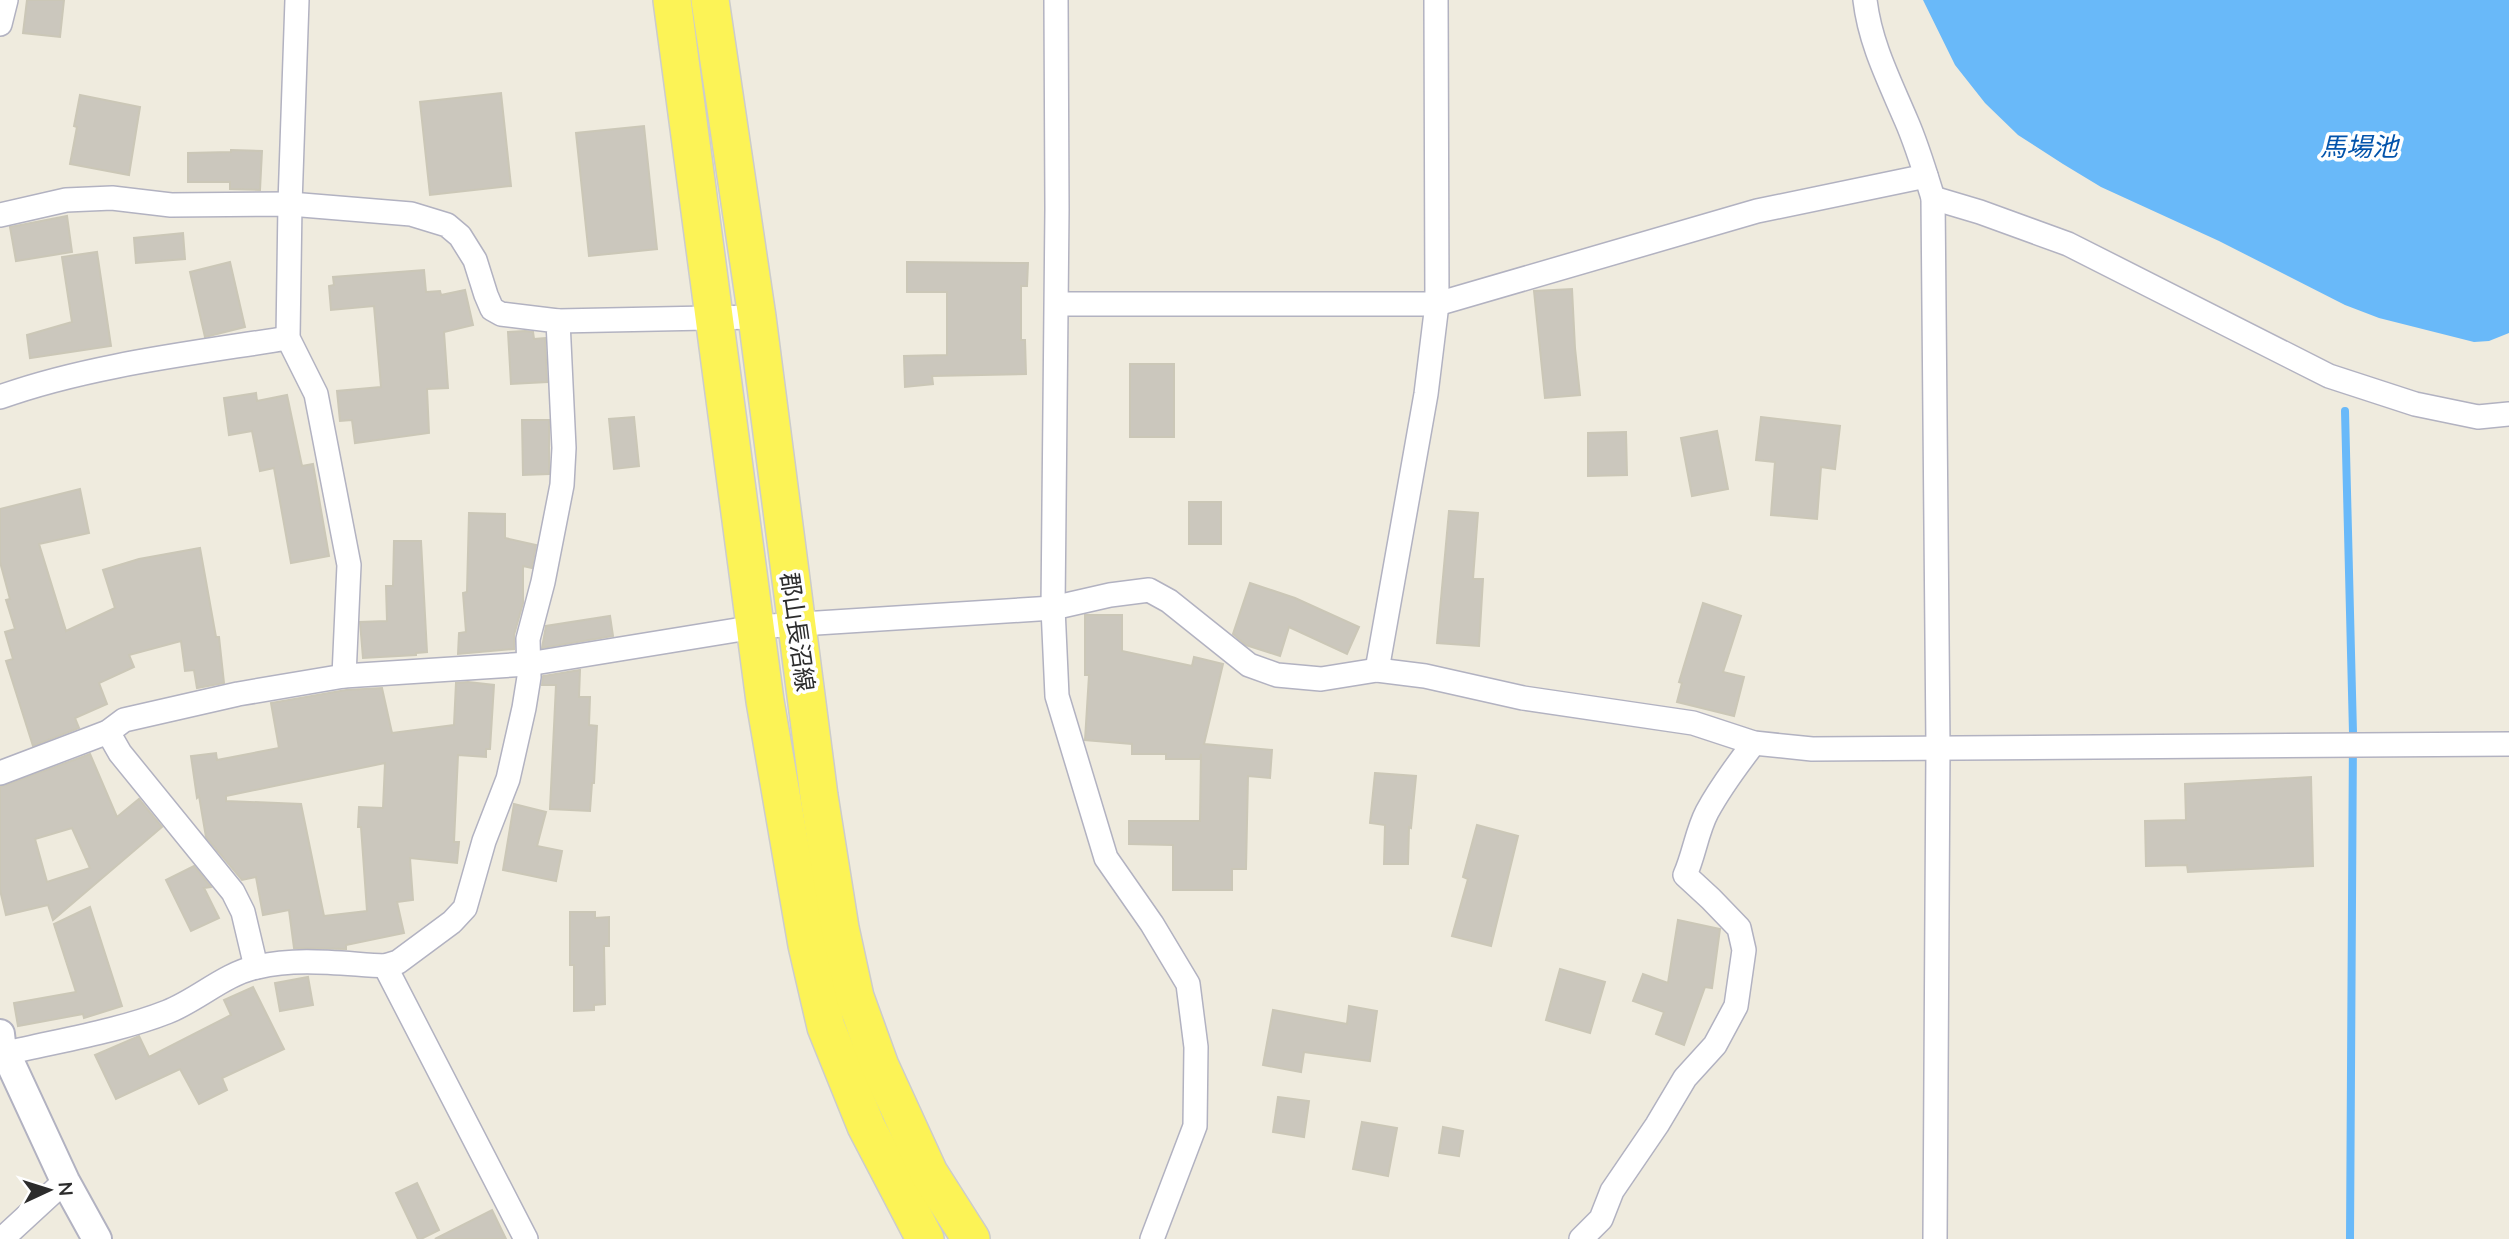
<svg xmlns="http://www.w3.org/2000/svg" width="2509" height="1239" viewBox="0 0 2509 1239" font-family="'Nunito Sans','Noto Sans JP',sans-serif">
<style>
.water{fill:#69b9f9}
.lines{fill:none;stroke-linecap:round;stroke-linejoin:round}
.stream{stroke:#69b9f9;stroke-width:8}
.building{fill:#cbc7bd;stroke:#cbc7b7;stroke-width:2;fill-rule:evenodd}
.minor-casing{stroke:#b2b2c1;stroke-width:26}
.tertiary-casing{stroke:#b2b2c1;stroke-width:32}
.primary-casing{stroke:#ccc;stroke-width:40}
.minor{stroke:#fff;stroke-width:23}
.tertiary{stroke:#fff;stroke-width:28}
.primary{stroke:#fcf356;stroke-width:37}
.labels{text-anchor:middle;stroke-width:7;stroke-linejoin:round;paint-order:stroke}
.street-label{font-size:24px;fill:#2c2c2c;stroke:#fff}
.water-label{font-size:26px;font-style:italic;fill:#0253ab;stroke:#fff}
</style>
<rect width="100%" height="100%" fill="#efebde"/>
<!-- water -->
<polygon class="water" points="1923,0 2509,0 2509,333 2489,341 2474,342 2379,318 2345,305 2219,241 2101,187 2063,164 2018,135 1985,103 1955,65"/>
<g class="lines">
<!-- stream -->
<polyline class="stream" points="2345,411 2353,733 2350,1239"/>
</g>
<!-- building -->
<g class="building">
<polygon points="27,0 64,0 60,37 23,33"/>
<polygon points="501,93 511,186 430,195 420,102"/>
<polygon points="80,95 140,107 129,175 70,164 77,127 74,126"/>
<polygon points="644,126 657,249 589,256 576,133"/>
<polygon points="231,150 262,151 260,190 230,189 230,182 188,182 188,153 231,152"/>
<polygon points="67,216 72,252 16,261 10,227"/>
<polygon points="183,233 185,259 136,263 134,238"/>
<polygon points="97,252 111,346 30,358 27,335 72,322 62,257"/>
<polygon points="230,262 245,327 205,337 190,272"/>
<polygon points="907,262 1028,263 1027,286 1021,286 1021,340 1025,340 1026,374 932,376 933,384 905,387 904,356 947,355 947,292 907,292"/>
<polygon points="424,270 426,292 440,291 441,295 465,290 473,325 444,332 448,388 427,389 429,433 355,443 352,420 340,421 337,391 381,387 374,306 331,310 329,286 334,285 333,277"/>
<polygon points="1572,289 1575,348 1580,395 1545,398 1534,291"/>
<polygon points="525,331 533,332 534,339 545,338 547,382 511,384 508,332"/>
<rect x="1130" y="364" width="44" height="73"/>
<polygon points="256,393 257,401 287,395 302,466 313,464 329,556 291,563 274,468 260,471 252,431 229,435 224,398"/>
<polygon points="634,417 639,466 614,469 609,419"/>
<polygon points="1761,417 1840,426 1835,469 1821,467 1817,519 1771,515 1775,462 1756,460"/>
<polygon points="522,420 549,420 549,474 523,475"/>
<polygon points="1717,431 1728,489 1692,496 1681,438"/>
<polygon points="1626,432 1627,475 1588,476 1588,433"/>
<polygon points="80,489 89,533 39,544 66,631 115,608 103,570 139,559 200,548 216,637 219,637 224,683 197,688 194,670 185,671 181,641 129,655 134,667 99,683 107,704 75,718 79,728 33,746 6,661 13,659 5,632 15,629 6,600 10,599 0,562 0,509"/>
<rect x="1189" y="502" width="32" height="42"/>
<polygon points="1449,511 1478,513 1473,579 1483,579 1479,646 1437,643"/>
<polygon points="469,513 505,514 505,538 536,545 532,568 523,566 523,603 514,635 514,649 458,654 459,633 466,632 463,593 467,592"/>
<polygon points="394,541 421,541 427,652 416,653 416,655 363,658 360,622 387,621 386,586 393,586"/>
<polygon points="1250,583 1295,598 1359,627 1347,654 1289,627 1280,656 1246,645 1233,634"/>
<polygon points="1703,603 1741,616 1723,672 1744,677 1734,716 1677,702 1682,683 1679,682"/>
<polygon points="1085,615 1122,615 1122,651 1192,666 1194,657 1223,664 1204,744 1272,750 1270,778 1248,776 1246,869 1232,869 1232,890 1173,890 1173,845 1129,844 1129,821 1200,821 1201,754 1200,759 1166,759 1166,754 1132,754 1132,744 1085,740 1089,675 1085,675"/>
<polygon points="610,616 613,636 542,648 546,626"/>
<polygon points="580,670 579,697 590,697 589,725 597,726 594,783 592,783 590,811 550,809 556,685 542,685 543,676"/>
<path d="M468 682 494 685 490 749H486V757L458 755 454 842H459L457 863 410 858 413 900 397 902 404 933 346 945V949L294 948 289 910 263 915 256 877 242 880 206 837 199 796 197 798 191 756 216 753 217 760 279 748 271 703 346 690 382 688 392 733 454 725 456 683ZM385 763 383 808 359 807 358 827H361L367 911 324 916 301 804 226 801V796Z"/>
<path d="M90 754 117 817 139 799 162 827 53 920 48 905 6 915 0 890V787ZM72 828 90 868 47 882 35 839Z"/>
<polygon points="1375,773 1416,776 1411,828 1409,827 1408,864 1384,864 1385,825 1370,823"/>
<polygon points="2311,777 2313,866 2188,872 2187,865 2146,866 2145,821 2186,820 2185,784"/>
<polygon points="514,804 546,812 537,846 562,851 556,881 503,870"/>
<polygon points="1477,825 1518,836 1491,946 1452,936 1468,879 1463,877"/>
<polygon points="194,866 211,887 204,888 219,918 191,931 166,880"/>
<polygon points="90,907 122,1006 84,1018 83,1014 18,1026 14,1003 76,992 54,924"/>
<polygon points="570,912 595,912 595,918 609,917 609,946 604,946 605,1004 594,1005 594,1010 574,1011 574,965 570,965"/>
<polygon points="1678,920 1720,929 1712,988 1705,987 1684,1045 1656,1034 1664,1012 1633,1001 1643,974 1668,983"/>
<polygon points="1560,969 1605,982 1590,1033 1546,1020"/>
<polygon points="308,977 313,1005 280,1011 275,983"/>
<polygon points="253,987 284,1049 222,1078 227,1090 199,1104 180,1069 116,1099 95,1055 139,1036 149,1057 231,1015 224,1000"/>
<polygon points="1349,1006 1377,1011 1370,1061 1304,1052 1301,1072 1263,1065 1273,1010 1347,1024"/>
<polygon points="1278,1097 1309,1101 1304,1137 1273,1132"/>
<polygon points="1362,1122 1397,1128 1388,1176 1353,1169"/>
<polygon points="1443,1127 1463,1131 1459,1156 1439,1153"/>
<polygon points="417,1183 439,1230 421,1239 418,1239 396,1193"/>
<polygon points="492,1210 506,1239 435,1239"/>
</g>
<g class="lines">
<defs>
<g id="minor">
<polyline points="297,0 290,204 288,338 316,394 349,565 344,676"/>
<polyline points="1056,0 1057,209 1053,608 1057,696 1106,858 1152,924 1188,984 1196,1047 1195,1126 1152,1239"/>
<path d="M1865 0C1870 43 1889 80 1906 120 1917 145 1925 172 1933 198L1938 746 1935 1239"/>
<polyline points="0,24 6,0"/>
<polyline points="1933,198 1980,212 2068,244 2329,376 2415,404 2478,417 2509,414"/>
<path d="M0 215 66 200 112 198 171 205 290 204 411 214 447 225 460 236 475 260 486 295 492 309 501 314 558 321 564 448 562 485 543 582 528 639 529 677 524 708 508 779 484 841 465 908 452 922 398 962 385 966C343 964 299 957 257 967 224 974 198 1000 167 1012 119 1031 57 1041 7 1053"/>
<polyline points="1057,304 1437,304 1757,211 1926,176"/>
<polyline points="558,321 757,317"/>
<path d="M0 397C89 365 195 353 288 338"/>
<polyline points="1377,670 1426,394 1437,304 1436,0"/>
<polyline points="108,732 120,753 233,892 243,912 256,967"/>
<polyline points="0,773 108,732 124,720 238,694 344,676 528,664 755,627 1053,608 1110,595 1149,590 1169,601 1249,665 1277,675 1321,679 1377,670 1425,676 1523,698 1693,723 1754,743 1812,749 2509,744"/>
<polyline points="385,966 526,1239"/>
<polyline points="2,1239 65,1181"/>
<path d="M1581 1239 1601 1219 1612 1191 1657 1125 1685 1078 1715 1045 1736 1006 1744 950 1739 928 1711 899 1685 875C1694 855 1697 831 1707 812 1720 788 1737 765 1754 743"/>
</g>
<polyline id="tertiary" points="0,1034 1,1043 65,1181 97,1239"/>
<g id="primary">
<polyline points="672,0 765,701 807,945 826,1027 866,1126 925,1239"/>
<polyline points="710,0 757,317 819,796 840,928 855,997 880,1066 929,1173 971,1239"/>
</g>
</defs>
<!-- minor casing -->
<use href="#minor" class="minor-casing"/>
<!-- tertiary casing -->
<use href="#tertiary" class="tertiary-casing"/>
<!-- primary casing -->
<use href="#primary" class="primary-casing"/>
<!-- minor -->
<use href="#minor" class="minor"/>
<!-- tertiary -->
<use href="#tertiary" class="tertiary"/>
<!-- primary -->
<use href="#primary" class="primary"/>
</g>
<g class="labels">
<!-- street labels -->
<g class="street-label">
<text transform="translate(797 632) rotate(82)" y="8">郡山長沼線</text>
</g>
<!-- water labels -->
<g class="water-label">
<text x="2359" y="156">馬場池</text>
</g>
</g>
<!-- north arrow -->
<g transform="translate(49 1190) rotate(86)" stroke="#ffffff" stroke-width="5" paint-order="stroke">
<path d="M0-5L12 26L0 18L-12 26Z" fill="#2c2c2c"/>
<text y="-10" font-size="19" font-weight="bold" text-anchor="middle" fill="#2c2c2c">N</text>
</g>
</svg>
